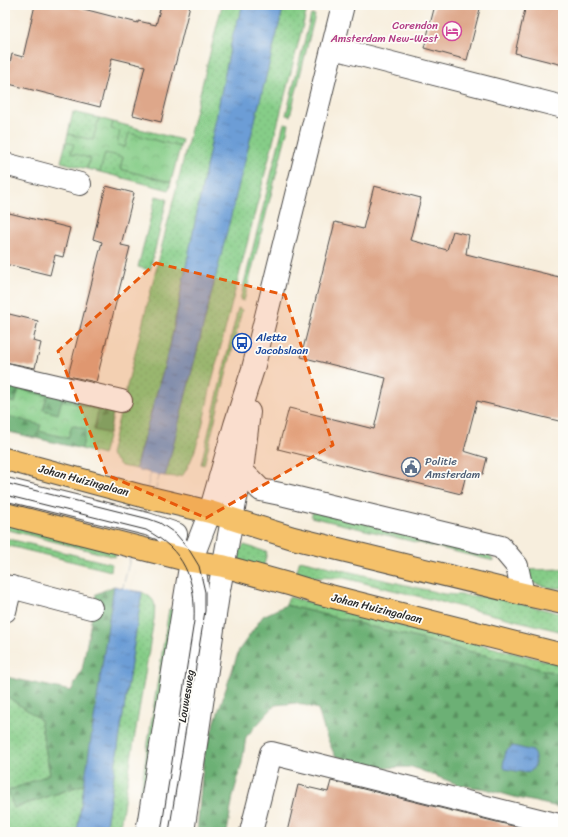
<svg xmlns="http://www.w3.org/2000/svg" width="568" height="837" viewBox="0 0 568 837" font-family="Sriracha,sans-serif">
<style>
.grass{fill:url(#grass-dots);stroke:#587c5a}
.forest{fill:url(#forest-firs);stroke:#4c6e50}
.park{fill:url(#park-crowns);stroke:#587c5a}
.water{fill:url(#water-ripples);stroke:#4c6480}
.pier{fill:#f7eedd}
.building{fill:#dea78a}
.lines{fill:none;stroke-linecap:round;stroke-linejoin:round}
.minor-casing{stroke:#4a4846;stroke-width:24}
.major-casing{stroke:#4a4846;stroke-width:24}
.minor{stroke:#fff;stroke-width:22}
.major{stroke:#f5c16b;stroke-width:22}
.tram{stroke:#2b2b2b;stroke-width:1}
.marked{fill:#e8590c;fill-opacity:0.2;stroke:#e8590c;stroke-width:3;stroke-dasharray:8 5;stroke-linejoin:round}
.labels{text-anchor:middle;stroke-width:3.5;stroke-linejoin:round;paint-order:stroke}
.hotel-label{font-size:11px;fill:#b23c85;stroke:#fdfcf7;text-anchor:end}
.transit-label{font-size:11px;fill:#164399;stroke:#fdfcf7;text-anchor:start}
.service-label{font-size:11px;fill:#4e5e75;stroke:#fdfcf7;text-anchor:start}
.street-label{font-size:11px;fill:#2b2b2b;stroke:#fdfcf7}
</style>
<defs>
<pattern id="grass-dots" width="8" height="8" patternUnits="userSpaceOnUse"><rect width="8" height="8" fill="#86cd88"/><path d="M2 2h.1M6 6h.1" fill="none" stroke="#74b076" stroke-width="1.8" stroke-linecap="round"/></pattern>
<pattern id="forest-firs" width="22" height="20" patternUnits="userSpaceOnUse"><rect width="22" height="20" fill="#6cb074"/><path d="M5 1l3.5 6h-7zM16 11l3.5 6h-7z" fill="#598f5f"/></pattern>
<pattern id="park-crowns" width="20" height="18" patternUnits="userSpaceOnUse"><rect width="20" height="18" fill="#86cd88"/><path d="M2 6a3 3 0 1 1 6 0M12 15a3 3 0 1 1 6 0" fill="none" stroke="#74b076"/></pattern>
<pattern id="water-ripples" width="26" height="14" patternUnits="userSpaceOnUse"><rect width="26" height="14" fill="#6c9dd6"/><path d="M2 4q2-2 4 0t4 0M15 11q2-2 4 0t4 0" fill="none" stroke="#5980ae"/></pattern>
</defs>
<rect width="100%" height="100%" fill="#fdfcf7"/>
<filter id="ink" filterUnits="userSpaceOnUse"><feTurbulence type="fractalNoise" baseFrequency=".025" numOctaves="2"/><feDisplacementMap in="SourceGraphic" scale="8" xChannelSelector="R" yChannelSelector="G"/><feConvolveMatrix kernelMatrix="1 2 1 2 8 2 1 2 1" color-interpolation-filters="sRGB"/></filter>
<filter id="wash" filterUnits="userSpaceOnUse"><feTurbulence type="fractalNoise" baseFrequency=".012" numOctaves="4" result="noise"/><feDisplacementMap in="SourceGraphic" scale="16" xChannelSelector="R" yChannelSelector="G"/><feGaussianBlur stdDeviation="0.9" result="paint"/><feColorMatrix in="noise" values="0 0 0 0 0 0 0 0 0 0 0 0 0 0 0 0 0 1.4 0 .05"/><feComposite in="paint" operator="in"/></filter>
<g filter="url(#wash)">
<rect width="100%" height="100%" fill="#f7eedd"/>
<!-- grass -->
<g class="grass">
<polygon points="222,5 243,5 233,34 170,346 137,462 136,469 121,466 110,454"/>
<path d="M284 5H308L213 377C205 409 201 447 183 475L176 477 165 476Z"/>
<polygon points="311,15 315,15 290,116 286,115"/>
<polygon points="73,112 99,118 93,140 68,134"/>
<polygon points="113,122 182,140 180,147 129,134 125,147 116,145 111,129"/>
<polygon points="284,123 289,124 244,301 240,300"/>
<polygon points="66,142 74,143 90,158 87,169 61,162"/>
<polygon points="105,152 123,157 120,169 171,182 169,190 100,172"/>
<polygon points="156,196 167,199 150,270 138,267"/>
<polygon points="238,308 242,310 204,465 201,464"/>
<polygon points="313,510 486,552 494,561 311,517"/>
<polygon points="5,523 116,551 115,557 5,529"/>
<polygon points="5,538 112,564 111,571 5,545"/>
<path d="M244 545 267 552 263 569 239 560C237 553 239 550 244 545Z"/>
<polygon points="300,560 444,594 494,597 563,614 563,632 344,578 295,577"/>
<polygon points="563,569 563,588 551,588 525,581 525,570"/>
<path d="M142 592C157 600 155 603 154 619L119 832H105Z"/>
<polygon points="289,597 563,665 563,675 286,605"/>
<polygon points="169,609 177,610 141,832 134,832"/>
<polygon points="5,695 40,719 50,775 8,791 14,808 85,784 77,832 5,832"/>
</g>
<!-- forest -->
<g class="forest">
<polygon points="5,378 115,405 109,434 94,430 98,409 62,400 58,414 43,410 47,397 19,390 15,403 5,401"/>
<polygon points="5,415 41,425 39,431 68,438 72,425 86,429 82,449 5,431"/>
<polygon points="114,586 85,784 14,808 8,791 50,774 40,719 5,695 6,677 71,691 82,670 96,594"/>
<polygon points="286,605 563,675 563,808 518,798 486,789 459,785 412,767 379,768 335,756 325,733 318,709 297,703 275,705 246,737 242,763 233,796 227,832 197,832 204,754 239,650 263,616"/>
</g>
<!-- park -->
<g class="park">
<polygon points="99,118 113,122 111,129 120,131 117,145 125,147 129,133 180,147 171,182 120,169 123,157 105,153 100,172 87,169 90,158 71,153 74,144 66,142 68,134 93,140"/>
<polygon points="19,389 47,396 43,410 58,414 62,400 98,410 94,430 109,434 103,455 82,449 86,429 72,425 68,438 39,431 41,425 5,415 5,401 15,403"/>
</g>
<!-- water -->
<g class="water">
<polygon points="243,5 284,5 168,466 165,476 159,475 130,590 142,592 105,832 77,832 114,586 123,588 151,473 136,469 137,462 170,346 233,34"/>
<path d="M513 746 533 751C536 760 537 764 531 771L522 772 505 769 503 765 506 751Z"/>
</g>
<!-- pier -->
<polygon class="pier" points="151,473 159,475 131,590 123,588"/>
<g id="blocks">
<!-- building -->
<g class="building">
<polygon points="35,5 68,5 138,23 138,21 156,25 161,5 190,5 161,122 133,115 145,66 112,58 100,107 5,83 12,54 23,57"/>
<polygon points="435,5 481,5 467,60 424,48"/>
<polygon points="526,5 563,5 563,65 515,53"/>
<polygon points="106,186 134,193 121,245 130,247 96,382 68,376 102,242 93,239"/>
<polygon points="374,186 421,198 410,240 447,250 453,231 469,235 466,254 563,278 563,422 477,401 464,451 487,458 483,474 467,471 461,494 278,449 289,408 374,429 386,378 301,357 335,222 363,229"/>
<polygon points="5,212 70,228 63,257 55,255 50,275 5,264"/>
<polygon points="5,313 38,321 33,341 41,343 35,368 5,362"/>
<polygon points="331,781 521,828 521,832 287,832 298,785 328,792"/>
</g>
</g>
</g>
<g filter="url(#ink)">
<use href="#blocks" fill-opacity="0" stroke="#4a4846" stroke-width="1"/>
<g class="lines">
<defs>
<g id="minor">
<polyline points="333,48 563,107"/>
<polyline points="5,164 80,184"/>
<polyline points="5,374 121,401"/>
<polyline points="242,471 261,490 285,495 501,547 517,566 523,594"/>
<polyline points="5,489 147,524 176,534"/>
<polyline points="163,530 191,561 196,578 200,609 165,832"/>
<polyline points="5,586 11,587 5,611"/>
<polyline points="11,587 91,608"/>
<polyline points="147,832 191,561 210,512 235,425 253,369 343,5"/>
<polyline points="183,832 218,595 235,503 242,471 249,412"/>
<polyline points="251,832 271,753 563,826"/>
</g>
<g id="major">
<polyline points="5,459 142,496 210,512 293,538 523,594 563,603"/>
<polyline points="5,514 191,561 223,566 292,585 318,593 563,655"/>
</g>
</defs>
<!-- minor casing -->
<use href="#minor" class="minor-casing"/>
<!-- major casing -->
<use href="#major" class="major-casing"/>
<!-- minor -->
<use href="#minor" class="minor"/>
<!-- major -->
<use href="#major" class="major"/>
<!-- tram -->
<g class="tram">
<polyline points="5,483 149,519 160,523 176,534 188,548 199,566 205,592 205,611 169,832"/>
<path d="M5 495 146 530C184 550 196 579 194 621L161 832"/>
</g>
</g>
</g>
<!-- marked area -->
<path class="marked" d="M156 263 285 295 333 445 206 518 107 475 58 351Z"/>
<!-- icons -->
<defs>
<symbol id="hotel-ring" viewBox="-11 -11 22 22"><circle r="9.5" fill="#fdfcf7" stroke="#d1479c" stroke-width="1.5"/><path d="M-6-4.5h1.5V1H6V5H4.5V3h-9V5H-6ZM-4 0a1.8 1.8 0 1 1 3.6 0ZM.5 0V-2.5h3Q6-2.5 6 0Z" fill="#d1479c"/></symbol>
<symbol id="bus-ring" viewBox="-11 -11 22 22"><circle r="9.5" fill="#fdfcf7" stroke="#1a4fb4" stroke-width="1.5"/><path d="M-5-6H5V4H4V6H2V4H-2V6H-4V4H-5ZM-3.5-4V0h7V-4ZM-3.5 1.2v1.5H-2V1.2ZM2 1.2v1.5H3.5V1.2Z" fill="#1a4fb4"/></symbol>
<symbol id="civic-ring" viewBox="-11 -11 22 22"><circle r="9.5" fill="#fdfcf7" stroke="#5c6f8a" stroke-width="1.5"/><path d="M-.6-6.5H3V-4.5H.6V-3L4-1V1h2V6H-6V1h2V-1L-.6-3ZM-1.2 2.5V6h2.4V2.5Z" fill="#5c6f8a"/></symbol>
</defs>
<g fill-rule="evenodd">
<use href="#hotel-ring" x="441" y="20" width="22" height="22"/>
<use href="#bus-ring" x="231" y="332" width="22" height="22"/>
<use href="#civic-ring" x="400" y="456" width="22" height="22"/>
</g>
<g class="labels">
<!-- hotel labels -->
<g class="hotel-label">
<text x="438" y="29">Corendon<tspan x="438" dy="13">Amsterdam New-West</tspan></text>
</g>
<!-- transit labels -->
<g class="transit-label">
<text x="256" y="341">Aletta<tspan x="256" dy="13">Jacobslaan</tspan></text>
</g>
<!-- service labels -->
<g class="service-label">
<text x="425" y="465">Politie<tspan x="425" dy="13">Amsterdam</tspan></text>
</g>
<!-- street labels -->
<g class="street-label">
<text transform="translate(84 480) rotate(15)" y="4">Johan Huizingalaan</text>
<text transform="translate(377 608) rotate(14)" y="4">Johan Huizingalaan</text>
<text transform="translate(186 696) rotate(-81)" y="4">Louwesweg</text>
</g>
</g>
<!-- margin -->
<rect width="568" height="837" fill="none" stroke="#fdfcf7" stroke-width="20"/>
</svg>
